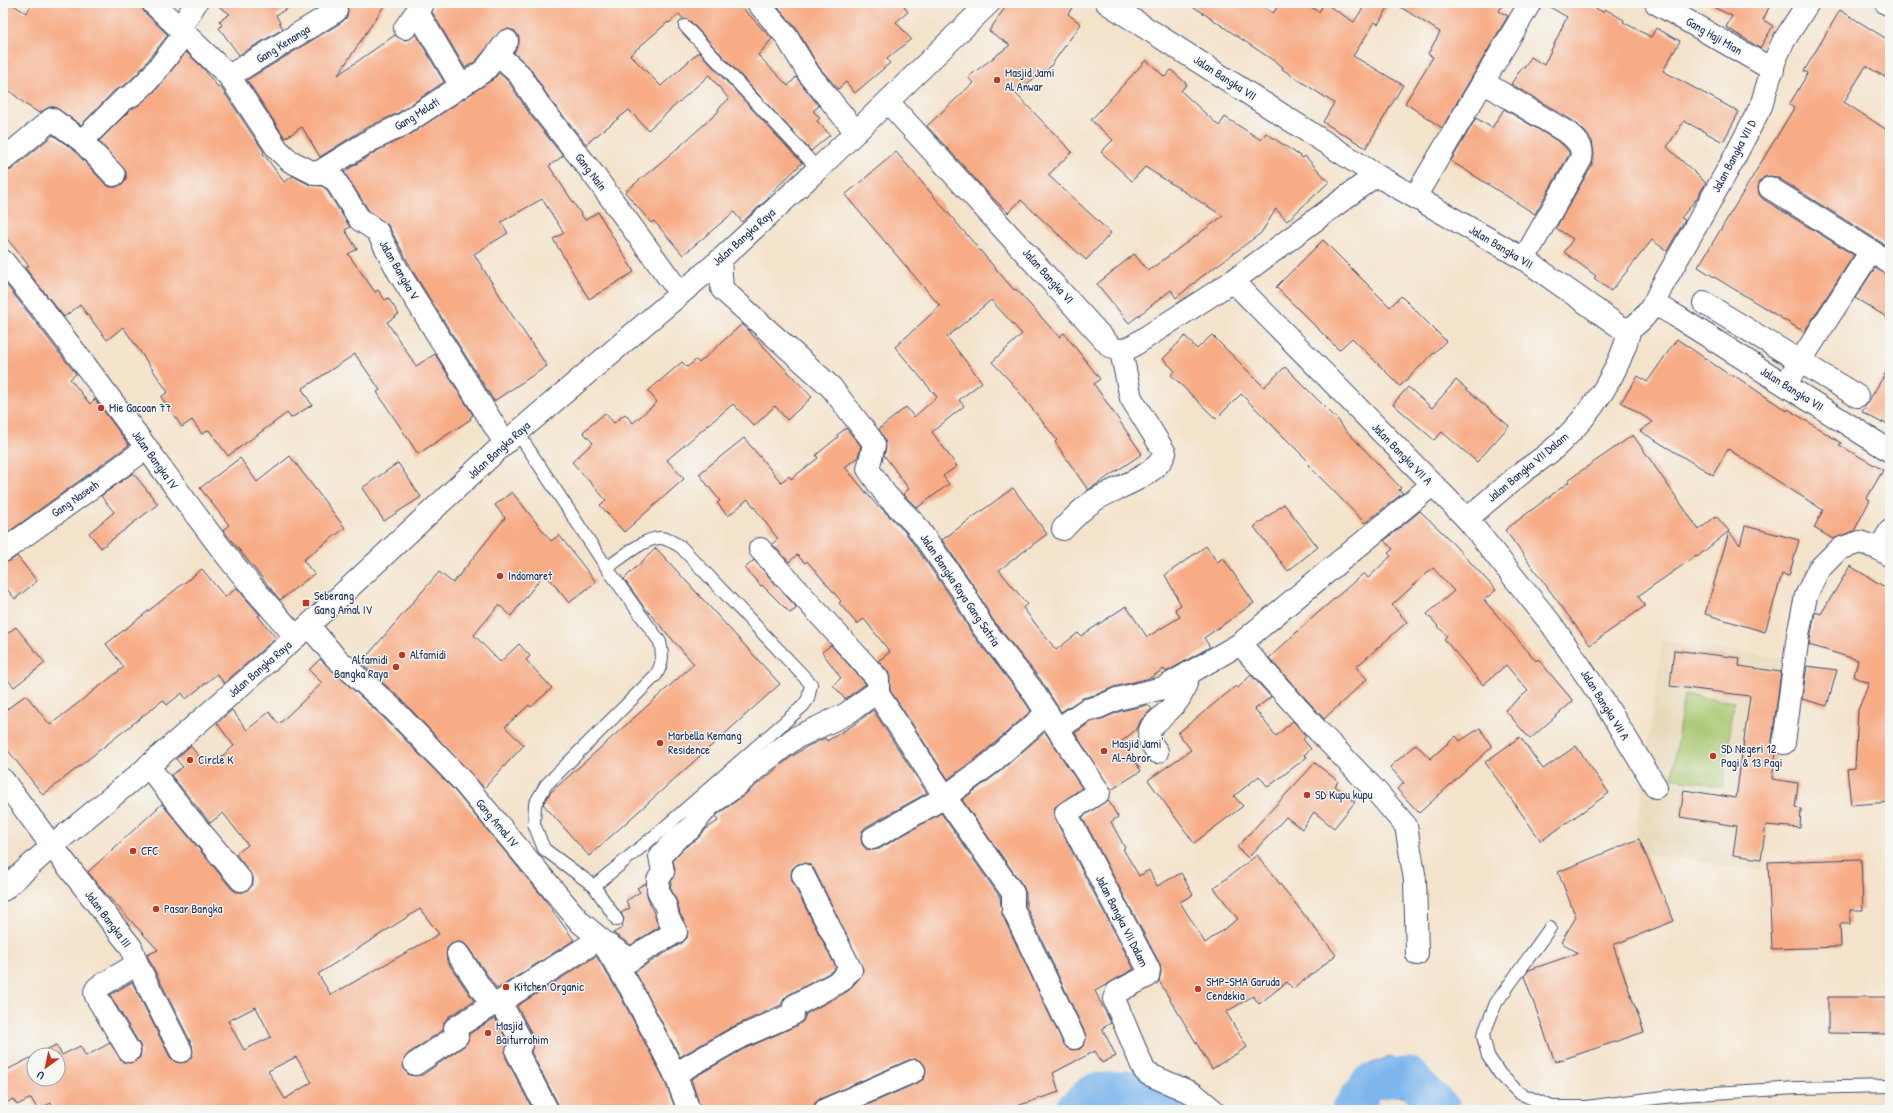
<svg xmlns="http://www.w3.org/2000/svg" width="1893" height="1113" viewBox="0 0 1893 1113" font-family="'Patrick Hand',sans-serif">
<style>
.built{fill:#e8d9ba}
.grass{fill:#a7c76f;stroke:#617b66}
.water{fill:#7db6ed;stroke:#4c72a6}
.lines{fill:none;stroke-linecap:round;stroke-linejoin:round}
.river{stroke:#7db6ed;stroke-width:37}
.building{fill:#f7ac86;fill-rule:evenodd}
.service-casing{stroke:#3c4a6e;stroke-width:14}
.minor-casing{stroke:#3c4a6e;stroke-width:24}
.tertiary-casing{stroke:#3c4a6e;stroke-width:24}
.service{stroke:#fff;stroke-width:12}
.minor{stroke:#fff;stroke-width:22}
.tertiary{stroke:#fff;stroke-width:22}
.poi-dot{fill:#c8321e;stroke:#f6f6f2;stroke-width:1.5}
.labels{text-anchor:middle;stroke-width:3;stroke-linejoin:round;paint-order:stroke}
.street-label{font-size:12px;fill:#1b2f5e;stroke:#f6f6f2}
.poi-label{font-size:12px;fill:#1b2f5e;stroke:#f6f6f2;text-anchor:start}
</style>
<rect width="100%" height="100%" fill="#f6f6f2"/>
<filter id="ink" filterUnits="userSpaceOnUse"><feTurbulence type="fractalNoise" baseFrequency=".025" numOctaves="2"/><feDisplacementMap in="SourceGraphic" scale="8" xChannelSelector="R" yChannelSelector="G"/><feConvolveMatrix kernelMatrix="1 2 1 2 8 2 1 2 1" color-interpolation-filters="sRGB"/></filter>
<filter id="wash" filterUnits="userSpaceOnUse"><feTurbulence type="fractalNoise" baseFrequency=".012" numOctaves="4" result="noise"/><feDisplacementMap in="SourceGraphic" scale="16" xChannelSelector="R" yChannelSelector="G"/><feGaussianBlur stdDeviation="0.9" result="paint"/><feColorMatrix in="noise" values="0 0 0 0 0 0 0 0 0 0 0 0 0 0 0 0 0 1.4 0 .05"/><feComposite in="paint" operator="in"/></filter>
<g filter="url(#wash)">
<rect width="100%" height="100%" fill="#f4e3cb"/>
<!-- built -->
<polygon class="built" points="1663,641 1793,660 1763,871 1633,852"/>
<!-- grass -->
<polygon class="grass" points="1684,695 1734,702 1723,787 1672,778"/>
<!-- water -->
<polygon class="water" points="1389,1057 1419,1068 1457,1110 1427,1110 1412,1098 1387,1095 1369,1083 1359,1068"/>
<g class="lines">
<!-- river -->
<g class="river">
<polyline points="1073,1110 1093,1092 1152,1087 1165,1110"/>
<polyline points="1350,1110 1369,1083 1408,1075 1443,1110"/>
</g>
</g>
<g id="blocks">
<!-- building -->
<g class="building">
<polygon points="3,3 10,3 26,13 33,3 141,3 144,12 168,35 139,72 125,85 115,90 81,125 55,107 49,107 39,113 25,104 3,85"/>
<polygon points="214,3 297,3 276,15 283,29 239,55 219,28 222,25 219,21 230,14"/>
<polygon points="349,3 386,3 338,75 395,35 404,40 410,39 416,34 444,82 398,113 364,129 320,157 302,127 285,138 247,80 342,22 347,17 348,10 347,5"/>
<polygon points="435,3 738,3 772,39 758,55 788,86 796,77 819,106 813,111 820,118 817,121 830,135 811,151 690,21 683,19 679,14 669,23 668,22 630,55 661,86 699,52 802,163 768,196 769,198 742,222 734,212 683,255 654,221 651,223 625,192 679,147 719,111 718,109 729,99 709,75 648,130 629,110 586,144 551,101 529,67 514,53 519,42 519,37 515,31 508,29 502,30 476,61 465,68 432,12"/>
<polygon points="783,3 901,3 908,12 896,22 911,39 887,59 890,63 855,93 846,82 838,89 819,67 796,28 778,8"/>
<polygon points="1008,3 1075,3 1068,14 1081,24 1047,71 1045,70 1015,93 1072,152 1048,175 1111,233 1086,260 1021,200 1008,213 988,193 927,126 973,83 968,77 1010,45 989,31"/>
<polygon points="1188,3 1257,3 1273,13 1280,3 1305,3 1319,12 1324,3 1354,22 1366,3 1391,3 1378,24 1375,22 1353,56 1403,85 1366,148 1323,122 1334,103 1282,69 1283,67"/>
<polygon points="1394,3 1504,3 1499,11 1508,16 1442,128 1405,103 1433,57 1428,54 1440,32"/>
<polygon points="1543,3 1586,3 1603,12 1605,9 1624,20 1623,22 1651,37 1656,28 1680,41 1663,71 1739,112 1723,142 1684,121 1667,147 1706,183 1695,201 1681,218 1685,220 1667,251 1652,240 1611,291 1594,278 1596,276 1564,252 1573,239 1556,228 1592,165 1594,154 1592,141 1586,133 1575,122 1511,84 1522,67 1524,68 1531,57 1544,65 1567,17"/>
<polygon points="1705,3 1771,3 1763,20 1773,26 1760,48 1726,27 1732,16"/>
<polygon points="1840,10 1890,41 1890,80 1866,66 1844,102 1890,132 1890,248 1777,177 1770,176 1764,177 1760,181 1758,188 1759,194 1763,199 1854,255 1804,332 1698,267 1794,108 1789,105 1808,73 1804,71"/>
<polygon points="186,52 202,67 218,87 220,86 264,152 263,153 284,182 293,176 310,185 322,186 326,189 350,227 345,230 357,249 348,254 375,292 378,290 385,300 388,298 399,314 387,322 416,366 435,354 473,415 470,417 471,419 418,454 377,392 380,390 355,354 302,389 312,405 291,418 287,413 228,456 209,430 202,434 192,420 182,427 161,397 168,392 123,327 107,340 80,305 64,317 25,268 29,266 3,234 3,172 11,170 53,135 74,150 105,184 110,187 116,187 122,184 126,179 126,172 99,141 131,109 139,105 157,89"/>
<polygon points="1146,60 1165,77 1171,70 1187,84 1181,91 1219,126 1225,117 1261,140 1266,133 1303,158 1305,156 1329,182 1287,221 1276,209 1261,233 1200,278 1176,298 1171,290 1129,323 1097,284 1134,254 1148,271 1223,216 1145,167 1132,181 1101,152 1113,140 1091,120"/>
<polygon points="499,73 509,82 531,116 563,156 549,166 585,220 598,212 634,272 589,299 553,239 564,233 542,199 501,222 508,233 474,254 510,312 547,366 494,401 415,275 388,225 369,211 344,172 377,151 411,134 492,80"/>
<polygon points="1504,109 1561,143 1569,152 1569,155 1535,214 1451,161 1476,118 1492,128"/>
<polygon points="896,152 1014,290 1016,289 1059,337 1064,333 1100,379 1094,384 1142,454 1088,490 1055,442 1057,440 1011,382 992,362 1022,334 991,300 947,337 982,382 959,400 964,406 932,432 957,466 943,476 949,484 917,508 903,494 909,489 884,455 886,448 885,440 879,429 906,407 914,417 937,397 895,347 940,306 845,195"/>
<polygon points="1323,240 1390,307 1401,296 1446,341 1400,386 1352,338 1339,350 1276,287"/>
<polygon points="1875,268 1890,275 1890,319 1855,298"/>
<polygon points="5,283 76,374 70,379 90,404 95,399 129,445 3,536 3,285"/>
<polygon points="742,324 812,397 787,420 775,406 754,426 733,404 667,460 684,479 624,532 600,505 606,500 572,462 593,443 583,432 605,413 614,423 625,414 633,423 657,402 648,391 682,362 687,367 696,360 699,363"/>
<polygon points="1212,335 1264,387 1285,367 1340,422 1339,423 1401,488 1399,490 1403,493 1365,523 1308,465 1310,463 1241,394 1216,419 1171,375 1175,371 1163,359 1185,336 1197,349"/>
<polygon points="1677,339 1731,376 1732,374 1787,411 1788,409 1841,443 1839,445 1883,470 1867,498 1870,500 1854,531 1833,539 1814,528 1823,510 1728,449 1713,475 1640,431 1653,422 1621,402 1638,376 1647,382"/>
<polygon points="1890,366 1890,426 1883,421 1882,423 1862,412"/>
<polygon points="1456,380 1509,426 1477,462 1442,432 1434,440 1393,404 1408,387 1432,408"/>
<polygon points="846,428 861,446 858,457 845,467 879,508 880,507 905,532 953,600 972,634 1020,694 1031,711 983,753 948,779 890,690 890,679 888,671 878,661 890,652 864,619 857,624 839,603 841,601 807,561 805,563 797,555 789,562 772,544 778,539 748,499 728,516 717,503 720,501 699,474 744,438 781,482 789,476 791,479 818,458 816,455 838,437 837,435"/>
<polygon points="1633,435 1699,530 1716,516 1729,531 1697,557 1696,556 1638,596 1645,606 1590,645 1505,530 1569,482 1568,480"/>
<polygon points="290,456 345,528 303,560 314,574 280,600 223,530 229,525 200,488 240,458 257,482"/>
<polygon points="398,463 421,497 384,521 362,488"/>
<polygon points="133,473 158,504 101,548 89,533 114,512 101,496"/>
<polygon points="1013,488 1047,534 999,570 1027,604 1023,608 1056,650 1078,633 1081,636 1126,606 1147,637 1180,617 1175,609 1181,605 1165,575 1206,546 1217,562 1223,558 1254,603 1204,638 1210,647 1166,672 1164,669 1150,678 1114,687 1095,695 1083,698 1061,712 1040,679 992,619 974,586 942,540"/>
<polygon points="512,492 551,541 559,535 596,582 569,603 545,573 511,616 499,605 474,635 500,662 519,644 530,656 526,660 552,688 531,707 529,705 505,727 524,745 484,788 403,701 361,663 439,572 453,583 505,518 495,505"/>
<polygon points="1284,504 1318,547 1288,571 1254,527"/>
<polygon points="1420,511 1445,535 1496,590 1484,600 1536,661 1538,659 1573,701 1530,739 1505,710 1528,691 1506,665 1483,685 1444,639 1447,636 1427,614 1454,591 1433,568 1392,605 1407,622 1356,667 1367,679 1324,719 1269,658 1311,619 1364,573 1368,578 1391,556 1388,553 1393,549 1384,541"/>
<polygon points="1745,526 1799,540 1789,576 1782,574 1765,632 1705,614 1729,532 1740,545"/>
<polygon points="656,548 780,684 589,856 543,804 550,793 694,664 643,606 624,579"/>
<polygon points="17,556 37,581 15,599 3,584 3,563 10,561"/>
<polygon points="754,560 797,608 790,613 762,585 761,586 745,568"/>
<polygon points="1850,566 1890,590 1890,758 1888,758 1890,802 1851,805 1847,769 1855,768 1858,710 1869,683 1854,677 1858,660 1809,645 1815,612 1821,614"/>
<polygon points="202,569 225,597 237,588 260,615 258,616 276,638 224,683 217,674 186,699 182,693 167,705 163,700 43,795 3,744 3,712 26,695 50,725 124,667 106,644"/>
<polygon points="16,627 45,663 14,687 3,674 3,637"/>
<polygon points="831,645 866,684 845,699 833,685 841,678 822,652"/>
<polygon points="1674,650 1740,658 1739,666 1781,672 1772,741 1772,747 1776,752 1772,779 1798,783 1795,808 1801,809 1800,828 1766,825 1761,859 1733,855 1737,826 1680,817 1684,790 1736,798 1750,696 1670,686"/>
<path d="M320 659 385 719 454 790 542 896 574 940 497 989 468 947 464 943 458 942 451 944 447 948 446 954 447 961 474 1001 448 1017 444 1023 443 1030 408 1054 404 1059 403 1065 405 1071 409 1075 415 1076 422 1075 464 1046 468 1041 469 1034 495 1018 508 1042 505 1052 506 1058 533 1110H54L51 1103 38 1110 31 1098 17 1105 13 1099 3 1105V1072L34 1056V1079H58V1055H36L56 1045 62 1055 80 1046 86 1056 110 1043 123 1062 130 1063 136 1061 140 1057 141 1051 140 1045 110 995 132 982 170 1057 174 1061 180 1063 186 1062 191 1058 193 1052 192 1045 147 955 158 950 105 893 88 872 162 804 231 888 236 892H243L249 889 253 884V877L236 854 248 845 223 813 210 823 171 775 183 767 176 759 190 746 209 767 234 746 217 723 232 710 247 730 269 712 279 724 322 683 309 670ZM420 909 439 934 331 995 318 974ZM256 1007 271 1037 244 1050 228 1021ZM296 1057 312 1082 285 1099 268 1071Z"/>
<polygon points="1807,666 1837,670 1827,706 1802,699"/>
<polygon points="1251,675 1271,697 1255,709 1276,736 1293,721 1306,736 1303,739 1311,749 1304,755 1307,757 1268,787 1259,776 1234,796 1243,806 1194,843 1148,780 1191,750 1178,733 1236,686 1238,688"/>
<polygon points="1148,705 1152,709 1141,720 1137,729 1122,741 1141,771 1111,790 1075,733 1091,722 1104,718 1121,711"/>
<polygon points="873,710 927,793 866,827 862,831 861,838 862,844 866,849 873,850 879,849 941,813 1000,897 1002,914 1063,1043 1067,1048 1073,1050 1080,1049 1084,1045 1086,1039 1085,1033 1026,906 1026,893 1023,886 962,800 999,772 1045,732 1082,788 1055,807 1054,812 1055,819 1134,969 1095,991 1111,1023 1102,1028 1116,1056 1102,1063 1095,1051 1053,1073 1059,1092 1005,1110 856,1110 919,1082 924,1079 926,1072 925,1066 921,1061 915,1059 909,1060 820,1099 815,1103 813,1110 701,1110 691,1079 742,1050 798,1025 803,1021 806,1014 848,991 862,975 863,969 814,869 809,864 804,863 798,864 792,869 791,875 792,881 836,967 833,971 788,995 784,999 781,1005 730,1028 680,1057 635,971 682,943 687,938 688,932 687,926 680,914 677,902 670,887 675,870 673,860 684,848 697,839 706,829 718,821 716,817 718,814 743,796 791,757 806,747 825,738 827,741 855,724"/>
<polygon points="1480,728 1492,747 1419,813 1397,789 1404,783 1390,767 1416,744 1430,759 1456,736 1460,741"/>
<polygon points="1520,737 1543,769 1576,746 1609,793 1541,841 1485,762"/>
<polygon points="1315,763 1338,781 1335,786 1355,802 1334,828 1314,812 1302,829 1286,817 1248,858 1237,847"/>
<polygon points="1108,800 1118,817 1111,822 1125,848 1123,849 1139,876 1149,870 1157,886 1181,873 1193,895 1180,902 1205,943 1238,919 1214,888 1257,855 1336,955 1293,989 1287,982 1259,1004 1253,996 1226,1012 1247,1047 1212,1069 1159,981 1161,972 1160,964 1082,817"/>
<polygon points="1639,839 1674,921 1613,945 1644,1032 1555,1062 1524,976 1529,970 1578,953 1561,942 1576,917 1558,872"/>
<polygon points="1861,859 1863,910 1850,910 1850,924 1840,924 1841,947 1772,949 1768,862"/>
<polygon points="646,883 647,895 659,927 631,945 613,933 624,927 622,925 624,919 621,913 630,908 626,901 640,892 637,888"/>
<polygon points="596,956 619,993 664,1079 676,1110 559,1110 558,1104 531,1052 534,1042 533,1036 517,1006"/>
<polygon points="1828,997 1890,997 1890,1034 1828,1033"/>
</g>
</g>
</g>
<g filter="url(#ink)">
<use href="#blocks" fill-opacity="0" stroke="#3c4a6e" stroke-width="1"/>
<g class="lines">
<defs>
<g id="service">
<polyline points="685,26 818,169"/>
<path d="M518 433 607 568 660 642C663 655 663 663 656 675L546 785 535 804 534 824 544 849 594 886 657 834 803 706 808 699 811 684 681 547C675 543 669 539 661 538 645 537 620 559 607 568"/>
<polyline points="594,886 617,920"/>
<polyline points="1550,928 1496,1003 1483,1036 1488,1056 1500,1074 1519,1093 1552,1107 1586,1107 1680,1095 1797,1088 1890,1086"/>
</g>
<g id="minor">
<polyline points="153,3 229,76 278,150 290,161 316,174 325,174 335,180 360,220 377,231 399,273 505,443"/>
<polyline points="758,3 786,36 809,74 856,132"/>
<path d="M1107 3 1376 175 1524 259 1620 327 1630 329C1647 318 1654 304 1662 286L1731 164 1761 106 1775 60 1783 42 1808 3"/>
<polyline points="1656,3 1773,70"/>
<polyline points="1886,3 1890,5"/>
<polyline points="417,11 461,86"/>
<polyline points="181,27 196,3"/>
<polyline points="405,28 423,3"/>
<polyline points="497,54 519,74 541,108 591,171 680,293"/>
<polyline points="229,76 336,11"/>
<path d="M1483 82 1568 133C1577 141 1584 146 1581 159L1524 259"/>
<polyline points="888,102 1111,347 1121,351 1131,347 1233,281 1376,175"/>
<path d="M82 141 124 99C143 94 172 49 185 33"/>
<polyline points="3,160 52,119 82,141 114,175"/>
<polyline points="316,174 371,140 404,124 485,70 507,41"/>
<polyline points="1770,188 1890,263"/>
<polyline points="1415,197 1530,3"/>
<polyline points="720,260 722,289 831,387 871,439 874,445 868,469 886,495 915,524 964,593 982,626 1030,687 1099,792 1066,813 1149,970 1148,976 1117,992 1114,999 1144,1070 1148,1074 1194,1094 1213,1110"/>
<path d="M3 261C80 353 148 452 220 547 244 579 271 608 296 637"/>
<polyline points="1233,281 1467,519 1552,625 1601,697 1656,787"/>
<polyline points="1704,303 1857,396"/>
<polyline points="1654,306 1664,309 1676,316 1890,451"/>
<polyline points="1792,374 1871,251"/>
<path d="M1467 519C1485 503 1504 487 1523 472 1535 463 1548 455 1559 444 1592 413 1619 373 1630 329"/>
<path d="M1063 529C1073 518 1083 508 1095 500 1115 487 1157 477 1165 453L1131 398 1121 351"/>
<polyline points="760,549 878,679 878,694 945,797 1013,893 1013,909 1074,1038"/>
<polyline points="1879,549 1890,531"/>
<polyline points="3,551 147,448"/>
<polyline points="309,626 335,657 394,710 463,782 580,922 605,943 631,960 643,951 676,932 668,918 666,907 658,890 658,880 663,872 660,856 676,839 690,829 709,805 736,786 760,765 795,738 846,714 871,696 878,694"/>
<polyline points="1240,644 1320,733 1376,791 1406,826 1415,880 1417,954"/>
<polyline points="1058,729 1086,710 1099,707 1117,699 1163,688 1240,644 1432,485"/>
<polyline points="1784,743 1798,635 1806,596 1818,570 1835,553 1842,548 1860,542 1879,549 1890,556"/>
<path d="M1157 752C1150 742 1146 737 1152 726 1174 705 1181 704 1189 673"/>
<polyline points="148,766 185,813 241,880"/>
<polyline points="3,780 52,846 131,947 137,964 97,988 95,992 96,996 129,1051"/>
<polyline points="873,838 945,797 991,763 1047,713"/>
<polyline points="606,948 630,987 675,1074 689,1110"/>
<polyline points="137,964 181,1051"/>
<polyline points="500,1002 522,1042 517,1052 547,1110"/>
<polyline points="492,1005 500,1002 599,939"/>
<polyline points="415,1064 457,1036 455,1028 492,1005 458,954"/>
<polyline points="675,1074 736,1039 793,1014 794,1006 842,980 845,975 851,970 803,875"/>
<polyline points="825,1110 914,1071"/>
</g>
<polyline id="tertiary" points="3,890 52,846 137,776 296,637 505,443 720,260 818,169 989,3"/>
</defs>
<!-- service casing -->
<use href="#service" class="service-casing"/>
<!-- minor casing -->
<use href="#minor" class="minor-casing"/>
<!-- tertiary casing -->
<use href="#tertiary" class="tertiary-casing"/>
<!-- service -->
<use href="#service" class="service"/>
<!-- minor -->
<use href="#minor" class="minor"/>
<!-- tertiary -->
<use href="#tertiary" class="tertiary"/>
</g>
</g>
<!-- markers -->
<g class="poi-dot">
<circle cx="997" cy="80" r="4"/>
<circle cx="101" cy="408" r="4"/>
<circle cx="500" cy="576" r="4"/>
<rect x="302" y="599" width="8" height="8" rx="2"/>
<circle cx="402" cy="655" r="4"/>
<circle cx="396" cy="667" r="4"/>
<circle cx="660" cy="743" r="4"/>
<circle cx="1104" cy="751" r="4"/>
<circle cx="1713" cy="756" r="4"/>
<circle cx="190" cy="760" r="4"/>
<circle cx="1307" cy="795" r="4"/>
<circle cx="133" cy="851" r="4"/>
<circle cx="156" cy="909" r="4"/>
<circle cx="506" cy="987" r="4"/>
<circle cx="1198" cy="989" r="4"/>
<circle cx="488" cy="1033" r="4"/>
</g>
<g class="labels">
<!-- street labels -->
<g class="street-label">
<text transform="translate(1714 36) rotate(30)" y="4">Gang Haji Mian</text>
<text transform="translate(283 44) rotate(-32)" y="4">Gang Kenanga</text>
<text transform="translate(1225 78) rotate(33)" y="4">Jalan Bangka VII</text>
<text transform="translate(417 114) rotate(-32)" y="4">Gang Melati</text>
<text transform="translate(1734 156) rotate(-62)" y="4">Jalan Bangka VII D</text>
<text transform="translate(591 172) rotate(53)" y="4">Gang Nain</text>
<text transform="translate(744 237) rotate(-42)" y="4">Jalan Bangka Raya</text>
<text transform="translate(1501 247) rotate(31)" y="4">Jalan Bangka VII</text>
<text transform="translate(399 270) rotate(60)" y="4">Jalan Bangka V</text>
<text transform="translate(1048 276) rotate(48)" y="4">Jalan Bangka VI</text>
<text transform="translate(1792 389) rotate(32)" y="4">Jalan Bangka VII</text>
<text transform="translate(499 450) rotate(-42)" y="4">Jalan Bangka Raya</text>
<text transform="translate(1402 454) rotate(46)" y="4">Jalan Bangka VII A</text>
<text transform="translate(155 460) rotate(54)" y="4">Jalan Bangka IV</text>
<text transform="translate(1528 467) rotate(-40)" y="4">Jalan Bangka VII Dalam</text>
<text transform="translate(75 499) rotate(-35)" y="4">Gang Naseeh</text>
<text transform="translate(960 590) rotate(56)" y="4">Jalan Bangka Raya Gang Satria</text>
<text transform="translate(260 669) rotate(-41)" y="4">Jalan Bangka Raya</text>
<text transform="translate(1605 705) rotate(58)" y="4">Jalan Bangka VII A</text>
<text transform="translate(497 823) rotate(50)" y="4">Gang Amal IV</text>
<text transform="translate(108 919) rotate(53)" y="4">Jalan Bangka III</text>
<text transform="translate(1122 921) rotate(63)" y="4">Jalan Bangka VII Dalam</text>
</g>
<!-- poi labels -->
<g class="poi-label">
<text x="1005" y="77">Masjid Jami<tspan x="1005" dy="14">Al Anwar</tspan></text>
<text x="109" y="412">Mie Gacoan 77</text>
<text x="508" y="580">Indomaret</text>
<text x="314" y="600">Seberang<tspan x="314" dy="14">Gang Amal IV</tspan></text>
<text x="410" y="659">Alfamidi</text>
<text x="388" y="664" text-anchor="end">Alfamidi<tspan x="388" dy="14">Bangka Raya</tspan></text>
<text x="668" y="740">Marbella Kemang<tspan x="668" dy="14">Residence</tspan></text>
<text x="1112" y="748">Masjid Jami'<tspan x="1112" dy="14">Al-Abror</tspan></text>
<text x="1721" y="753">SD Negeri 12<tspan x="1721" dy="14">Pagi &amp; 13 Pagi</tspan></text>
<text x="198" y="764">Circle K</text>
<text x="1315" y="799">SD Kupu kupu</text>
<text x="141" y="855">CFC</text>
<text x="164" y="913">Pasar Bangka</text>
<text x="1206" y="986">SMP-SMA Garuda<tspan x="1206" dy="14">Cendekia</tspan></text>
<text x="514" y="991">Kitchen Organic</text>
<text x="496" y="1030">Masjid<tspan x="496" dy="14">Baiturrohim</tspan></text>
</g>
</g>
<!-- margin -->
<rect width="1893" height="1113" fill="none" stroke="#f6f6f2" stroke-width="16"/>
<!-- north arrow -->
<g transform="translate(46 1067) rotate(213)"><circle r="19" fill="#f6f6f2" stroke="#9ea6b7"/>
<path d="M0-3L7 15L0 10L-7 15Z" fill="#c8321e"/>
<text y="-6" font-size="11" font-weight="bold" text-anchor="middle" fill="#1b2f5e">U</text>
</g>
</svg>
